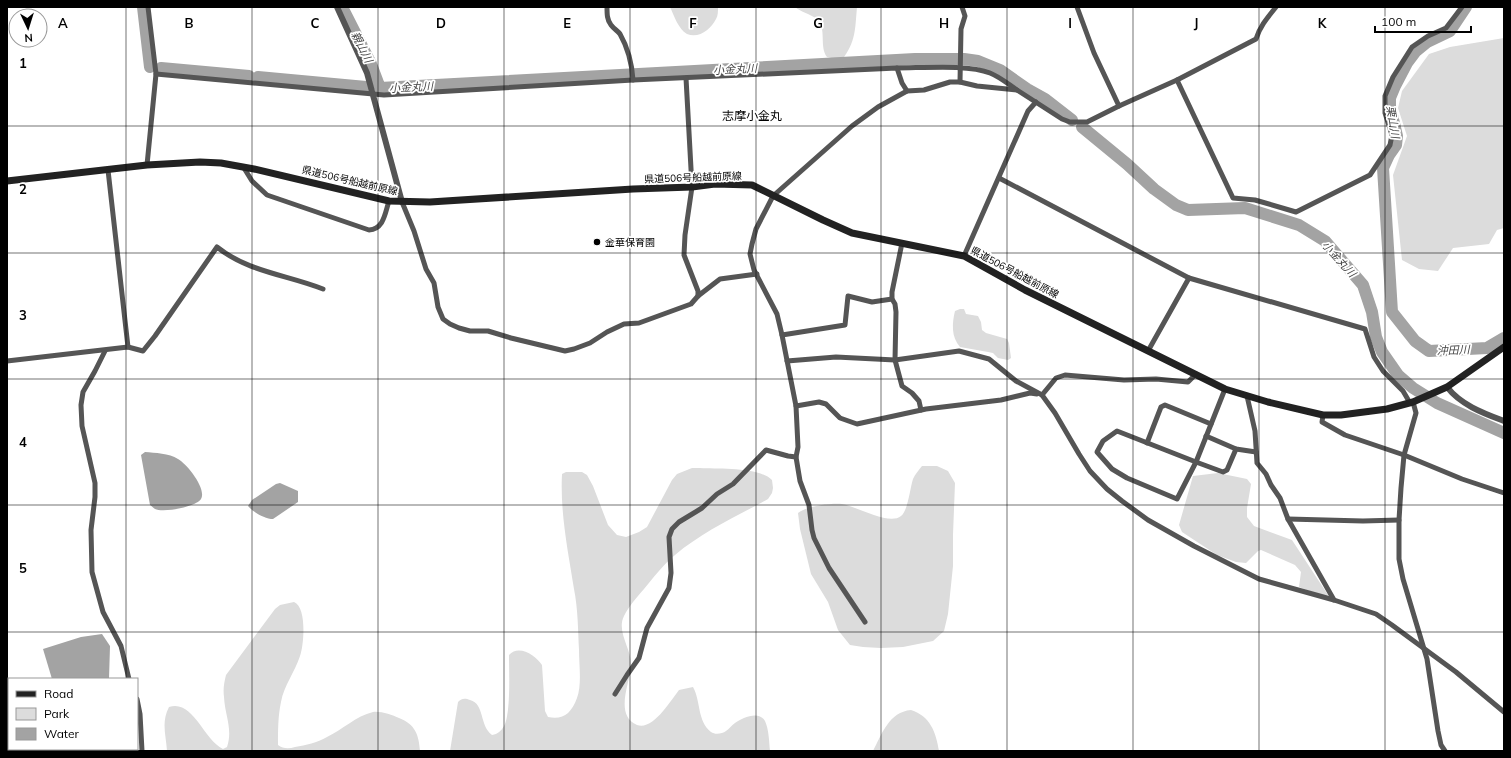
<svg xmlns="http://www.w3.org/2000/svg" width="1511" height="758" viewBox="0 0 1511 758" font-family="Mulish,'Noto Sans JP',sans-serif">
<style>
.green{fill:#dcdcdc}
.water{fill:#a3a3a3}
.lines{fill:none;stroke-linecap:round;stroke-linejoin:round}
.river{stroke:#a3a3a3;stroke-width:12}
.minor{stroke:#555;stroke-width:5}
.tertiary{stroke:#555;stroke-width:6}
.secondary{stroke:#222;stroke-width:7}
.grid{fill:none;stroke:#000;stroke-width:1;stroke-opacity:0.55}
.poi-dot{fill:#000;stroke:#fff;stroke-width:1.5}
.labels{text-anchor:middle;stroke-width:3.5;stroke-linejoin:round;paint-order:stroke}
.street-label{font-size:10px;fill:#000;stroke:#fff}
.poi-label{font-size:10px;fill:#000;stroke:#fff;text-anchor:start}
.water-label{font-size:11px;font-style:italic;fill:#444;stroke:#fff}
.quarter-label{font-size:12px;fill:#000;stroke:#fff}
.grid-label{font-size:13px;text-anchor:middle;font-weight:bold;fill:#000;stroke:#fff;stroke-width:3.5;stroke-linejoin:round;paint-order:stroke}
</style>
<rect width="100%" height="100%" fill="#fff"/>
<!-- green -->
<g class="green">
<path d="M670 7H718C718 11 718 16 716 19 711 29 699 39 687 34 678 29 674 15 670 7Z"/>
<path d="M795 7H857C855 30 856 41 842 60L827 57C819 47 827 28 817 19 810 14 801 12 795 7Z"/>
<polygon points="1504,38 1504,228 1497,230 1489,244 1453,248 1438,271 1419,269 1402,260 1393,175 1407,136 1398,108 1402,91 1429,54 1450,47"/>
<path d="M960 309H964L966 314 978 316 981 322 982 330 986 333 1007 339 1009 343 1011 358 1008 360 998 358 993 353 988 352 960 347C951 337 952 323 955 311Z"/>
<path d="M922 466H937L948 471 955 483 953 535V566L948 614 944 631 933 641 903 647 881 648 863 647 850 645 838 630 828 602 811 574 800 529 798 513C807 506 831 503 842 504 856 506 889 526 901 516 908 511 910 488 913 479 915 474 919 470 922 466Z"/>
<path d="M692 468H700C719 469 759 467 772 480L773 488 772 493 768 499C737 516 702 532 675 555 663 565 654 577 644 589 637 597 629 606 624 616 616 632 632 649 631 666 630 683 614 715 637 725 653 731 671 700 679 690L693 687C701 701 697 721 711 732 715 735 722 734 726 731 729 729 732 725 735 723 742 718 759 710 765 721 769 730 769 741 770 751H450L458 702C462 698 465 698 470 700 485 704 479 725 492 735 498 734 501 731 504 726 511 714 509 670 509 655 519 644 536 656 542 665L545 711 548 717C563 720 571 714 577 698 582 684 579 665 579 650 578 630 578 609 574 589 568 551 560 513 562 474L566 472H582L587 475 593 486 608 525 617 535 626 537 639 532 647 527 672 480 677 474Z"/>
<polygon points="1218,473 1247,479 1251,484 1247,508 1247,517 1254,526 1292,540 1328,595 1325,597 1299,587 1301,572 1295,565 1261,550 1258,551 1246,563 1236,562 1217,555 1182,532 1179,525 1193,476"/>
<path d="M294 602C307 607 304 645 300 656 295 672 284 685 281 702 278 716 278 730 278 745 283 749 289 749 295 747 306 745 317 743 327 737 342 730 356 716 373 712 381 711 392 715 399 718 415 724 419 735 420 751H167C166 735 161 722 169 707 193 699 203 739 223 749L227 747C233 729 225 716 224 697 223 689 224 683 226 675L275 609 280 605Z"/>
<path d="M911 710C930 716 936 732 939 751H873C882 734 889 712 911 710Z"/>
</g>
<!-- water -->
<g class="water">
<path d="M145 452C155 453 169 453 178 459 187 464 207 489 201 499 196 507 163 513 155 509 153 508 152 506 150 505L141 455Z"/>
<path d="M280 483 298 491V502L273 519C265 519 253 512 248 506L252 500 276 484Z"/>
<polygon points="102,634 110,646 109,679 52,679 43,649 81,637"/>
</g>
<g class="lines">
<!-- river -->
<g class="river">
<polyline points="143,7 150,67"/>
<polyline points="342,7 371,64 380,88 915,59 964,59 978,61 1000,70 1027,89 1045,99 1072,120"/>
<polyline points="1466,7 1450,31 1427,42 1416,51 1407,63 1395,86 1390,98 1390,107 1397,136 1396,145 1389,155 1383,168 1392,312 1415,341 1429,351 1487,348 1504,338"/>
<polyline points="161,68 249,76"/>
<polyline points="258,77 366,87"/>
<polyline points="1082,127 1127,164 1154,189 1176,205 1188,210 1245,208 1299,225 1325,241 1363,285 1372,312 1376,337 1382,352 1398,375 1413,388 1437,403 1504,433"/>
</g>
<!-- minor -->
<g class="minor">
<path d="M607 7C607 14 607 20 611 25 614 29 618 31 620 34 628 48 632 65 633 80"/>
<polyline points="1077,7 1094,53 1119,106"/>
<path d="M897 68C922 68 969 64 990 73 1000 77 1008 84 1017 90"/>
<polyline points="156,74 384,95 633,80 897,68 902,83 907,91"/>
<polyline points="686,78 692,187 685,235 684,255 698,291 698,296"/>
<path d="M1177 80 1256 39C1260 26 1268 17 1276 7"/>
<polyline points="960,82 961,29 965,16 962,7"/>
<polyline points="147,165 156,74 148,7"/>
<path d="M244 168 252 181 267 195 369 230C384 229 385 213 389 201"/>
<polyline points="108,170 128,347"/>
<polyline points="999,178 1189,278 1365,329 1374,357 1383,371 1403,391 1410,403"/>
<polyline points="402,202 414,231 426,269 434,283 438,307 443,319 450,324 459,328 470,331 488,331 511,338 565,351 574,349 590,343 607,332 624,324 639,323 691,304 698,296 720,279 757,274"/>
<polyline points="902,243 892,292 892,299 895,304 896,312 895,360 902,386 912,393 919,401 921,410"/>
<polyline points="964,256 1028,111 1036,102"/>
<polyline points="782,335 845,325 848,296 872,302 892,299"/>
<polyline points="105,351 95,371 83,392 81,405 82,426 95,483 95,497 91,530 92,572 103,612 121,646 129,679"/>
<polyline points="1148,351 1189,278"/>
<path d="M7 361 128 347 143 351 155 336 217 247C248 272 288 275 323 289"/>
<polyline points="787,361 836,357 895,360 959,351 989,359 1016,381 1042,395 1055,413 1079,454 1090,471 1107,489 1122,501 1148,520 1194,546 1259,579 1334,600 1376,614 1392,625 1456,672 1504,712"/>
<polyline points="1225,389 1196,462 1223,472 1227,470 1236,449"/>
<polyline points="1042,395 1056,378 1065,375 1124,380 1156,379 1188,382 1196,374"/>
<polyline points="1247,396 1255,431 1257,463 1266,474 1271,485 1280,498 1288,519 1334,600"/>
<polyline points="1413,402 1416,413 1404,455 1401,488 1399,520 1399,559 1403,579 1427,659 1438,731 1441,745 1445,751"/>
<polyline points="796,406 819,402 826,404 840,418 857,424 926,409 1001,400 1030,393 1037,394"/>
<polyline points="1323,415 1322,422 1345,435 1404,455 1462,479 1504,493"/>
<polygon points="1117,431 1196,462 1177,499 1127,478 1112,469 1097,452 1103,441"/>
<polyline points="1206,436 1236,449 1256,452"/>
<polyline points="1147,443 1161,407 1165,405 1211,424"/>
<polyline points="1288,519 1363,521 1399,520"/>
<polyline points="865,622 829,568 814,538 812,530 809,505 800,481 796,457 798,447 796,406 782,335 777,314 754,270 750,254 752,244 756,229 773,196 852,126 878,107 907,91 924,90 950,82 960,82 977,86 1017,90 1062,119 1070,122 1087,122 1119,106 1177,80 1233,198 1255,200 1296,212 1370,175 1390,145 1392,135 1385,113 1385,96 1393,77 1412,47 1428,36 1446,28 1462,7"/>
<polyline points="615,694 627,675 639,658 647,628 669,588 671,573 669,537 672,529 679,522 702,508 717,494 733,484 766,450 788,456 796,457"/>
<polyline points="137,699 140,714 142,751"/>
<polyline points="24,749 24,751"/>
<polyline points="17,751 17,749"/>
</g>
<!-- tertiary -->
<g class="tertiary">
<polyline points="337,7 367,73 402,202"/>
<path d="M1447 387C1461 405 1483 413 1504 421"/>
</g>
<!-- secondary -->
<polyline class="secondary" points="7,181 147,165 200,162 221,163 254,169 389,201 430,202 633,189 692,187 715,184 752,185 823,220 852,233 964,256 1025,290 1225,389 1268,402 1323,415 1341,415 1387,409 1413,402 1447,387 1504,347"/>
</g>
<!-- grid -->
<path class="grid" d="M126 7V679M252 7V751M378 7V751M504 7V751M630 7V751M756 7V751M881 7V751M1007 7V751M1133 7V751M1259 7V751M1385 7V751M7 126H1504M7 253H1504M7 379H1504M7 505H1504M7 632H1504M126 749V751"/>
<!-- markers -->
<circle class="poi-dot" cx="597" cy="242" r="4"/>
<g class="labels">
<!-- street labels -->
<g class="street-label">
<text transform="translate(693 177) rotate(-2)" y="4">県道506号船越前原線</text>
<text transform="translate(350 180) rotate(13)" y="4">県道506号船越前原線</text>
<text transform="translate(1015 272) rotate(28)" y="4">県道506号船越前原線</text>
</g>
<!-- poi labels -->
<g class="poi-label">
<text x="605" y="246">金華保育園</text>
</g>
<!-- water labels -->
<g class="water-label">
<text transform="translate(362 47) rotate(63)" y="4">親山川</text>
<text transform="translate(735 69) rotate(-3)" y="4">小金丸川</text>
<text transform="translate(411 87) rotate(-3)" y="4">小金丸川</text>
<text transform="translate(1393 122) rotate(81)" y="4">栗山川</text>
<text transform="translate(1339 259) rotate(48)" y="4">小金丸川</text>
<text transform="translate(1453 350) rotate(-2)" y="4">沖田川</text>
</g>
<!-- quarter labels -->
<g class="quarter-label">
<text x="752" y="120">志摩小金丸</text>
</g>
</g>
<g class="grid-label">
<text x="63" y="28">A</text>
<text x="189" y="28">B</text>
<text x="315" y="28">C</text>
<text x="441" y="28">D</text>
<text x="567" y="28">E</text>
<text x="693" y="28">F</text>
<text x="818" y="28">G</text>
<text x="944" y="28">H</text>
<text x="1070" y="28">I</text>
<text x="1196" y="28">J</text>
<text x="1322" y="28">K</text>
<text x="23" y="68">1</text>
<text x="23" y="194">2</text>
<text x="23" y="320">3</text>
<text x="23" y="447">4</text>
<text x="23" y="573">5</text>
</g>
<!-- border -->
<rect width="1511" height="758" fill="none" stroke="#000000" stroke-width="16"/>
<!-- legend -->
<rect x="8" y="678" width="130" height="72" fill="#ffffff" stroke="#999999"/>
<rect x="16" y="691" width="20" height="6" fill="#222222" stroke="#999999"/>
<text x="44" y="698" font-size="12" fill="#000000">Road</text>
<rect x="16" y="708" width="20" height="12" fill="#dcdcdc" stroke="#999999"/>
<text x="44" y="718" font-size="12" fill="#000000">Park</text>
<rect x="16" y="728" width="20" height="12" fill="#a3a3a3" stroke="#999999"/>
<text x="44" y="738" font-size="12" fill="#000000">Water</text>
<!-- north arrow -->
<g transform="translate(28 28) rotate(176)"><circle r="19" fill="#ffffff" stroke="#999999"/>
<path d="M0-3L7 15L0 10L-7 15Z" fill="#000000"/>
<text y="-6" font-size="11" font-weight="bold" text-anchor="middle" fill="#000000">N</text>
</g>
<!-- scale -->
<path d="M1375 26v6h96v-6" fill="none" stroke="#000000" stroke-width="2"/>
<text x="1381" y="26" font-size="12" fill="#000000" stroke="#ffffff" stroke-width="3" paint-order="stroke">100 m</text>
</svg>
